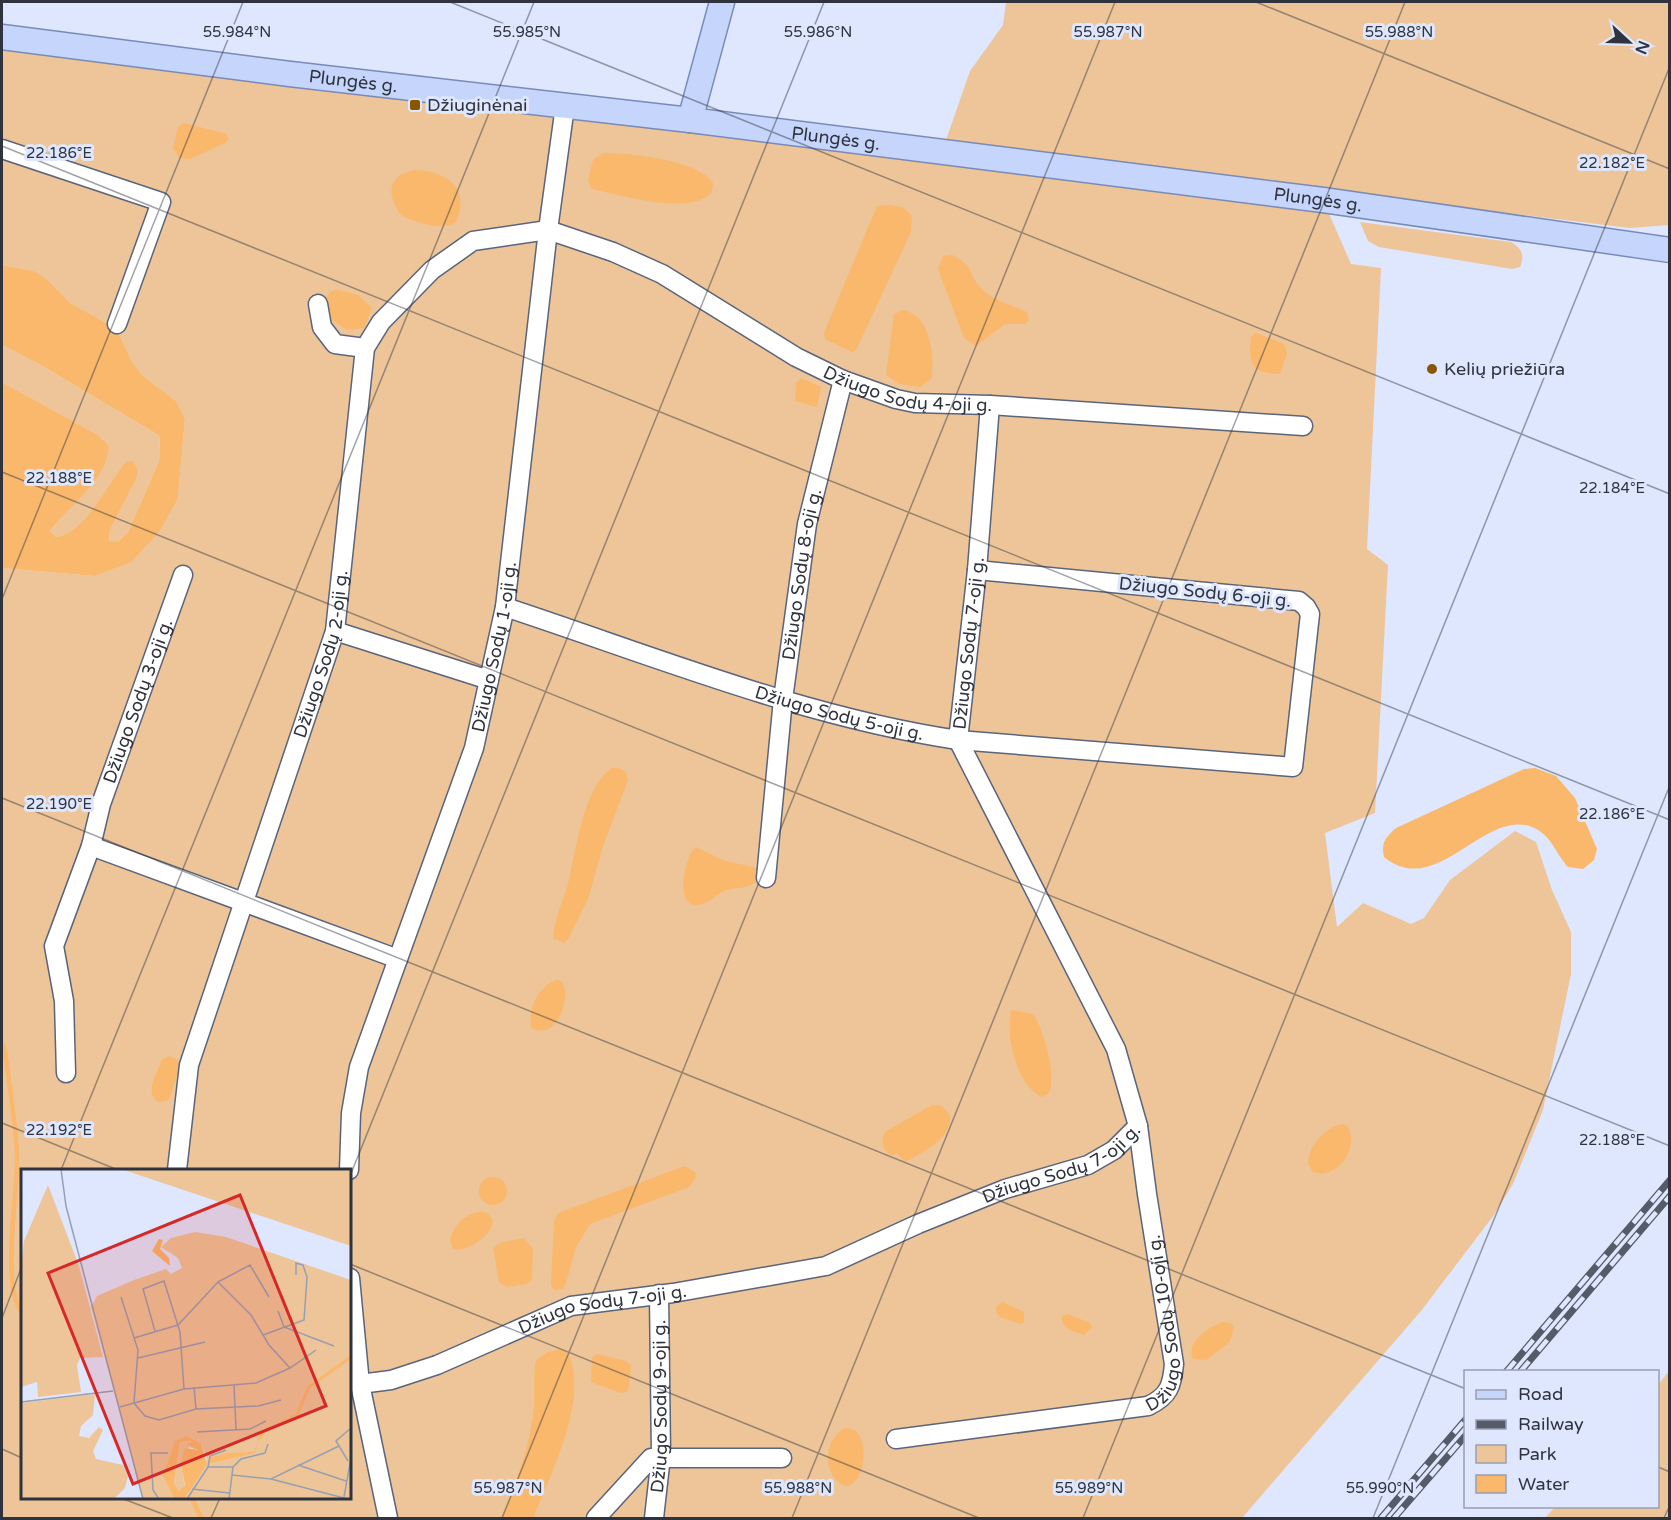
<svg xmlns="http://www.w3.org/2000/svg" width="1671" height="1520" viewBox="0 0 1671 1520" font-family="'Varela Round',sans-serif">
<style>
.green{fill:#edc598;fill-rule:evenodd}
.water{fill:#f9b86c}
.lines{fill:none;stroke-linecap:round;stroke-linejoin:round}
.stream{stroke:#f9b86c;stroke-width:4.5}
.minor-casing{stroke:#5a647b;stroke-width:21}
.major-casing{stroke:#788ab7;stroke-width:27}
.minor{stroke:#fff;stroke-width:18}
.major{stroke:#c6d5fb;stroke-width:24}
.rail-casing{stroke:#565b69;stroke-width:7}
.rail{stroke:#dee7fe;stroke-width:4.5;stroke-dasharray:14;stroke-linecap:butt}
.ticks{fill:none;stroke:#2f333e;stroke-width:1.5;stroke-opacity:0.45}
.poi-dot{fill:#895500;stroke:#dee7fe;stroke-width:2}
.labels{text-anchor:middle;stroke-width:6;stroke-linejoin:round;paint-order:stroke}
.street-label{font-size:18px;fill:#2f333e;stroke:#dee7fe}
.poi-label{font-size:18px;fill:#2f333e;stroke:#dee7fe;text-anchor:start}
.inset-river{fill:none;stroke:#f9b86c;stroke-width:3}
.inset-road{fill:none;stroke:#989fb1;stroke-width:1.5}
.view{fill:#d62828;fill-opacity:0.15;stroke:#d62828;stroke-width:3}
.inset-edge{fill:none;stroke:#2f333e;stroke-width:3}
.ticks-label{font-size:15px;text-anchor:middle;fill:#2f333e;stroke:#dee7fe;stroke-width:6;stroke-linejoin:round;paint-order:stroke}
</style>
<rect width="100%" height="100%" fill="#dee7fe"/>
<!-- green -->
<g class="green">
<polygon points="1006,2 1669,2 1669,225 1629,228 945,143 970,71 1003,25"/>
<path d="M2 37 1323 200 1351 264 1381 268 1367 549 1388 565 1375 813 1325 833 1337 927 1363 903 1411 924 1424 918 1450 880 1515 831 1536 842 1552 890 1571 932V974L1543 1110 1513 1184 1494 1215 1421 1311 1242 1518H2V568L94 576 178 498 185 419 176 401 143 376 132 362 120 336 70 303 47 279 34 271 2 265ZM22 1170H350V1498H22Z"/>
<path d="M1360 222 1511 242C1522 249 1525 255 1520 267L1512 269 1379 247 1368 241Z"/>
<path d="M2 345 39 364 160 436 159 461 128 532 118 542H109L110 530 137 477 126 461C108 483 85 533 56 537L50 531 97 476 103 439 2 382Z"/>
<polygon points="1669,1371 1669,1518 1545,1518 1555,1507 1658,1506 1658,1385"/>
</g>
<!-- water -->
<g class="water">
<polygon points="184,123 226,134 229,138 225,143 190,159 179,158 173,148 178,127"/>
<path d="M603 153C629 153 699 160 713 183L712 192C691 216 625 196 596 190L591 188 588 180 593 160Z"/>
<path d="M415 170C447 171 471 189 456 222 443 231 413 223 400 214 386 193 388 175 415 170Z"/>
<polygon points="888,205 902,207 912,216 911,232 856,350 852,352 825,339 824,333 877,206"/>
<path d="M953 255C976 269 967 272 980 287 991 300 1012 305 1027 312L1029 320 1025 324H1005L976 346 964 338 938 269 943 256Z"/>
<path d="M2 265 34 271 47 279 70 303 112 327 120 336 132 362 143 376 176 401 185 419 178 498 159 532 131 562 94 576 2 568V382L99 436 108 445C111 476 67 508 50 531L56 537C85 533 108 483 126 461H133L137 469V477L110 530 109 541 118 542 128 532 159 461 160 436 39 364 2 345Z"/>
<polygon points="339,290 358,295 372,308 364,328 347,330 329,318 323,300 332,291"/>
<path d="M904 310C931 317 934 355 932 378L920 387 899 384 886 375 894 314Z"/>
<path d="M1256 333 1284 344 1287 353 1280 374C1250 373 1249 364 1251 337Z"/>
<polygon points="801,378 821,387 817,407 795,401 796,383"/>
<path d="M612 768H619L626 772 628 780 603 846 588 899 568 939 564 943 553 938C554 920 563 902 568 884 576 852 583 787 612 768Z"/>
<path d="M1535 768 1556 776 1575 798 1597 849 1594 860 1583 869 1568 867C1555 853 1552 835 1532 827 1484 808 1436 900 1384 857 1381 843 1385 838 1396 828L1524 769Z"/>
<path d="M696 847 725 861 754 867 759 874 758 881C749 889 737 887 727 890 717 893 708 905 697 905 673 906 686 853 696 847Z"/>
<path d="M556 980 562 981C572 997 557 1042 531 1028 529 1007 536 989 556 980Z"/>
<path d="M1011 1010 1033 1014C1043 1028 1058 1079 1048 1094L1042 1097C1015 1084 1006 1036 1011 1010Z"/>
<path d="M169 1056 178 1060 179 1069 170 1097 167 1101 158 1102C144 1092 157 1073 162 1060Z"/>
<path d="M932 1105 942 1106 950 1115C952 1139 924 1151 906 1162L896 1153 892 1156C882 1149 880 1143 885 1132Z"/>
<path d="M1343 1124 1347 1126C1361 1146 1337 1181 1313 1172L1308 1164C1308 1146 1325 1127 1343 1124Z"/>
<polygon points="685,1166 695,1172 696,1177 689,1187 590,1224 576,1247 566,1283 563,1289 554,1290 551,1285 554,1221 558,1213"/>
<circle cx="493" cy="1191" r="14"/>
<path d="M481 1212 488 1213 493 1221C492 1235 467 1253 453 1249L450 1240C454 1225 465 1213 481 1212Z"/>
<polygon points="524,1238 533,1249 532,1279 527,1284 507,1287 499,1282 493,1248 502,1242"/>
<polygon points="1002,1302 1024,1312 1024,1322 1020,1324 1000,1317 996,1312 996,1307"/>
<path d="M1068 1314 1090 1323 1092 1327 1084 1335C1073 1331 1061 1329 1062 1316Z"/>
<path d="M1223 1322 1231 1323 1234 1327 1230 1342 1206 1360 1193 1359C1185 1342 1210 1326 1223 1322Z"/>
<path d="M560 1349 567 1352C591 1394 550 1476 533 1518H502C516 1483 530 1446 534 1407 535 1391 533 1376 536 1360L548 1352Z"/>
<polygon points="597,1354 626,1361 631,1366 628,1391 621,1393 591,1382 592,1358"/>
<path d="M845 1428C878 1426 862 1508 836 1480 822 1464 827 1438 845 1428Z"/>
</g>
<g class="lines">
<!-- stream -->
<g class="stream">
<path d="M2 1042 5 1051C9 1084 15 1119 17 1152 19 1191 0 1283 22 1313"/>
<polyline points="192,1498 201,1518"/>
</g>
<defs>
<g id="minor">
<polyline points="2,149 161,202 117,324"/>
<polyline points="318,304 322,327 335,344 365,348"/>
<path id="s1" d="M505 607C654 656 803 717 958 740L1293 767 1310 614 1306 607 1299 601 977 570"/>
<polyline points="335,631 489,680"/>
<polyline points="91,846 398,959"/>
<path id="s2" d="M766 878 783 699 807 524 843 380"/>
<path id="s3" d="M66 1073 64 1001 54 946 91 846 101 804 183 575"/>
<path id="s4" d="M177 1170 189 1065 335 631 365 348 381 322 432 270 473 241 548 230 613 252 662 274 796 357 843 380 896 399 915 403 990 405 1303 426"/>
<path id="s5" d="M349 1170 351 1113 359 1067 474 748 505 607 548 230 565 106"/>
<polyline points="350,1278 360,1384 388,1518"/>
<path id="s6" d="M360 1384 391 1380 437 1365 571 1306 673 1293 826 1266 918 1224 1005 1189 1088 1165 1114 1150 1138 1126 1116 1049 958 740 977 570 990 405"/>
<path id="s7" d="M896 1439 1148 1406C1169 1396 1172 1386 1174 1364L1147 1194 1138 1126"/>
<polyline points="596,1518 651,1458 782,1458"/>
<path id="s8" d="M654 1518 661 1456 659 1294"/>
</g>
<g id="major">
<path id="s9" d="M2 37 290 74 690 120 1323 200 1670 250"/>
<polyline points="690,120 722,2"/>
</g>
</defs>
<!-- minor casing -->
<use href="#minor" class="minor-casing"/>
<!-- major casing -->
<use href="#major" class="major-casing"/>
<!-- minor -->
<use href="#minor" class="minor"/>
<!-- major -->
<use href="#major" class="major"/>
<defs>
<g id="rail">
<polyline points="1506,1372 1670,1180"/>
<polyline points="1520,1372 1670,1196"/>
<polyline points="1381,1518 1466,1419"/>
<polyline points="1394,1518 1466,1435"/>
</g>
</defs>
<!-- rail casing -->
<use href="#rail" class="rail-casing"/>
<!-- rail -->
<use href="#rail" class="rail"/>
</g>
<!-- ticks -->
<path class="ticks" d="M450 2 1670 494M1256 2 1670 169M2 146 1670 820M2 472 1670 1146M2 599 243 2M2 798 1466 1389M2 1123 118 1170M61 1170 534 2M350 1176 824 2M350 1264 979 1518M2 1318 22 1266M2 1449 22 1458M1658 1467 1670 1472M121 1498 173 1518M211 1518 220 1498M502 1518 1115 2M792 1518 1405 2M1083 1518 1670 66M1373 1518 1670 785M1664 1518 1670 1505"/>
<!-- markers -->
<g class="poi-dot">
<rect x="409" y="99" width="12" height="12" rx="3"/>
<circle cx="1432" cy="369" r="6"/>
</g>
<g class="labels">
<!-- street labels -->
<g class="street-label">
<text dy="6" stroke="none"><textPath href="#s9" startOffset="354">Plungės g.</textPath></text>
<text dy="6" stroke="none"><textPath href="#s9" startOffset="840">Plungės g.</textPath></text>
<text dy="6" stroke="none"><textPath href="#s9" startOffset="1326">Plungės g.</textPath></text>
<text dy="6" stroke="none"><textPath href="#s4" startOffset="1476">Džiugo Sodų 4-oji g.</textPath></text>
<text dy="6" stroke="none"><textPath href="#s2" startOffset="306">Džiugo Sodų 8-oji g.</textPath></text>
<text transform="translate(1205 592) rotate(6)" y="6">Džiugo Sodų 6-oji g.</text>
<text dy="6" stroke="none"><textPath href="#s6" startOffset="1354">Džiugo Sodų 7-oji g.</textPath></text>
<text dy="6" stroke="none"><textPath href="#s5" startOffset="546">Džiugo Sodų 1-oji g.</textPath></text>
<text dy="6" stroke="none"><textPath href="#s4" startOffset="538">Džiugo Sodų 2-oji g.</textPath></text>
<text dy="6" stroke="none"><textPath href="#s3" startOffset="387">Džiugo Sodų 3-oji g.</textPath></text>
<text dy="6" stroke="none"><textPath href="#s1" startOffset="351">Džiugo Sodų 5-oji g.</textPath></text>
<text dy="6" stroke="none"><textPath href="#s6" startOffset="742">Džiugo Sodų 7-oji g.</textPath></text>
<text dy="6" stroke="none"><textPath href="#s6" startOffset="256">Džiugo Sodų 7-oji g.</textPath></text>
<text dy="6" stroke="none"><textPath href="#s7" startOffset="345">Džiugo Sodų 10-oji g.</textPath></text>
<text dy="6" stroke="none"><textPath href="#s8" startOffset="112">Džiugo Sodų 9-oji g.</textPath></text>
</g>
<!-- poi labels -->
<g class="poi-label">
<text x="427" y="111">Džiuginėnai</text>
<text x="1444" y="375">Kelių priežiūra</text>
</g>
</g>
<!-- overview -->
<g transform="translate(21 1169)">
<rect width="330" height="330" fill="#dee7fe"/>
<path d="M330 0V77L103 1V0ZM27 16 58 97 82 188 59 189 56 196 60 223 17 228 16 213 0 218V98L3 72ZM174 63 205 68 330 111V330H163L186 290 180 274 166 267 152 278 143 306 154 330H122L70 138 76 127 113 111 145 100 150 105 161 99 157 89 140 78 150 69ZM74 225 72 246 60 257 58 267 68 269 78 258 82 261 72 282 75 290 102 296 107 307 104 319 93 330H0V234ZM175 272 164 275 177 281 168 278 160 297 164 319 158 322 153 314 159 273Z" fill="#edc598"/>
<path d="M138 70 142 71 139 80 148 89 149 97 131 82ZM166 267 180 274 186 295 163 330H154L142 307 154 272ZM173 272 164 275 177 281 163 279 160 297 164 316 158 322 153 314 159 273ZM237 271 234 284 189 294V289L206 284 233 283Z" fill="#f9b86c" fill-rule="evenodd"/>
<path class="inset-river" d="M237 271 245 261 276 246 288 218 330 188"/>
<path class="inset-road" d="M40 0 45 37 122 330M197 113 229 96 248 128M100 128 117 181 113 234 124 247 138 251 175 240 237 237 260 231M257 142 263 158 313 177M134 162 122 120 143 112 159 163 163 220M242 166 283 151 286 108 282 96 275 94V106M113 169 157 156 197 113 230 146 248 176 269 199M117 189 184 173M213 216 215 260M173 218 175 240M0 233 92 222M99 238 163 220 235 214 269 199 295 181M176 263 229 260 245 252M327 292 315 272 330 259M277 296 325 312M187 298 189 287 205 281M211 306 250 310 318 277M250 310 323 329M171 320 208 324M323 328 330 289M138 330 132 321 130 284H147M166 330 187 298H212L220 290 244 284 247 275M208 330 212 298"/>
<path class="view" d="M219 26 305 237 112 315 27 104Z"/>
<rect width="330" height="330" class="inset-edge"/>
</g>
<g class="ticks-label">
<text x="527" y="37">55.985°N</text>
<text x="818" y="37">55.986°N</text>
<text x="1108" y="37">55.987°N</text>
<text x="1399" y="37">55.988°N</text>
<text x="237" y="37">55.984°N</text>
<text x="59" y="158">22.186°E</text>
<text x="1612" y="168">22.182°E</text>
<text x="59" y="483">22.188°E</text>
<text x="1612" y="493">22.184°E</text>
<text x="59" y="809">22.190°E</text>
<text x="1612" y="819">22.186°E</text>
<text x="59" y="1135">22.192°E</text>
<text x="1612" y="1145">22.188°E</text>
<text x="508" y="1493">55.987°N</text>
<text x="798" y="1493">55.988°N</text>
<text x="1089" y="1493">55.989°N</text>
<text x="1380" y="1493">55.990°N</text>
</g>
<!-- border -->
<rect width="1671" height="1520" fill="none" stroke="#2f333e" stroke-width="6"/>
<!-- legend -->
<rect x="1464" y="1370" width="195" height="138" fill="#dee7fe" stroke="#989fb1" stroke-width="1.5"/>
<rect x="1476" y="1390" width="30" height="9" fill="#c6d5fb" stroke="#989fb1" stroke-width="1.5"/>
<text x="1518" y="1400" font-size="18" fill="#2f333e">Road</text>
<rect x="1476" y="1420" width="30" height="9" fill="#565b69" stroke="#989fb1" stroke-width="1.5"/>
<text x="1518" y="1430" font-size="18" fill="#2f333e">Railway</text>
<rect x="1476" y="1445" width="30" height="18" fill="#edc598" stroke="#989fb1" stroke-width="1.5"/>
<text x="1518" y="1460" font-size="18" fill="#2f333e">Park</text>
<rect x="1476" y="1475" width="30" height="18" fill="#f9b86c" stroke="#989fb1" stroke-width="1.5"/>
<text x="1518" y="1490" font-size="18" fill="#2f333e">Water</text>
<!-- north arrow -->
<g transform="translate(1629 42) rotate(112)" stroke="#dee7fe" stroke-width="4.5" paint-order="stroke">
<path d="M0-4.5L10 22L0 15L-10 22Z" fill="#2f333e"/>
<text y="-9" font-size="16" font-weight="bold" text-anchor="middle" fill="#2f333e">N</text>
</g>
</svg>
